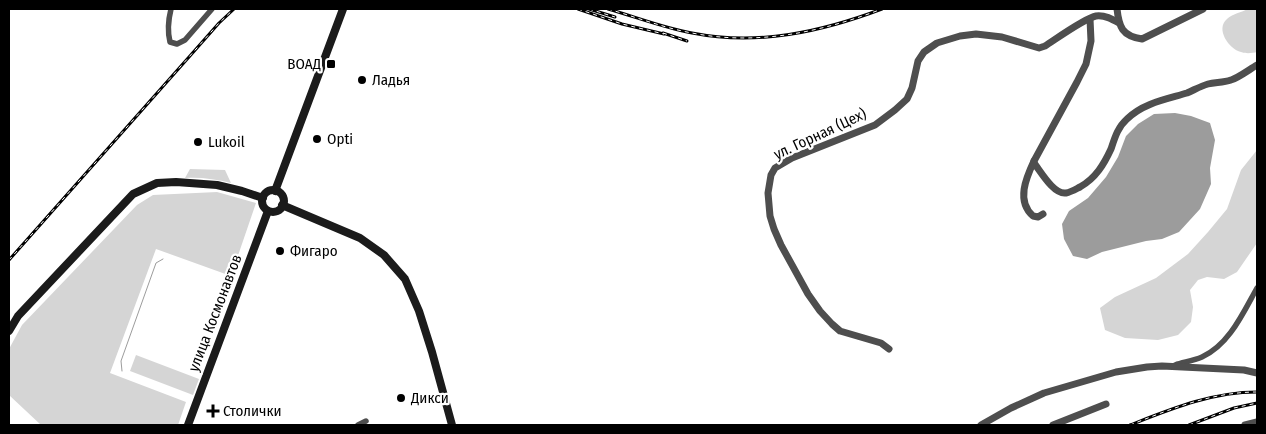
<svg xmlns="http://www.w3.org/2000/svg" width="1266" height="434" viewBox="0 0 1266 434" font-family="'Fira Sans Condensed',sans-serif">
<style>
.green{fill:#d5d5d5}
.water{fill:#9c9c9c}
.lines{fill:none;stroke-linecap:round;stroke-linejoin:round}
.stream{stroke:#9c9c9c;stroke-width:1}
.minor{stroke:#4e4e4e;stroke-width:5.5}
.tertiary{stroke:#4e4e4e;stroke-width:7}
.secondary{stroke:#1b1b1b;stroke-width:8}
.rail-casing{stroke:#000;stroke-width:3}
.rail{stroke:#fff;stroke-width:1;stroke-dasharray:4;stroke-linecap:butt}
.poi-dot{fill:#000;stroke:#fff;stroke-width:2}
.labels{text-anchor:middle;stroke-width:4.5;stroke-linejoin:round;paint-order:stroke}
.poi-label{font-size:15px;fill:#000;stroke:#fff;text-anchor:start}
.street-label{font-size:15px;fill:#000;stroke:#fff}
</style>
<rect width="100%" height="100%" fill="#fff"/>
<!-- green -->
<g class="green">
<path d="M1248 9H1257V52C1253 53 1246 54 1241 52 1229 49 1215 29 1227 19 1232 14 1242 12 1248 9Z"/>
<polygon points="1257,150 1257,243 1237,272 1224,279 1207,277 1198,280 1190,290 1193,307 1191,322 1178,335 1158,340 1125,338 1105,330 1100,308 1115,297 1156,278 1188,254 1208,232 1227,209 1241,170"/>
<path d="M190 169 225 170 231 183C216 179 199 177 185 178Z"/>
<polygon points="217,192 256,203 231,276 156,249 110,373 186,402 178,425 41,425 9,395 9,349 22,325 137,205 153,195"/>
<polygon points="136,355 199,379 193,395 130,371"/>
</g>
<!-- water -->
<polygon class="water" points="1175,113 1191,116 1210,123 1215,140 1210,168 1211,184 1200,209 1179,232 1162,239 1146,241 1102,252 1087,259 1073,256 1064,239 1062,224 1069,211 1088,198 1106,177 1118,157 1126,136 1138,124 1154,114"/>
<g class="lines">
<!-- stream -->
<polyline class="stream" points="122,371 121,361 156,263 163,259"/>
<!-- minor -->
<g class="minor">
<path d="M171 9C168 21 167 30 170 42L177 44 185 40 212 9"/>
<path d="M1175 365C1184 362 1193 361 1202 357 1229 345 1243 313 1257 288"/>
<polyline points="358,425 366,421"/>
</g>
<!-- tertiary -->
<g class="tertiary">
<path d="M1117 9C1119 27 1122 36 1142 39L1203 9"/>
<path d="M1090 19 1091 41 1086 64 1077 82 1034 161V163C1041 172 1054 195 1066 193 1071 192 1076 189 1080 187 1096 178 1104 164 1111 149 1115 137 1118 127 1127 119 1143 103 1167 99 1187 93 1194 90 1201 86 1208 84 1215 82 1223 83 1231 80 1238 78 1250 69 1257 65"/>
<path d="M1034 161C1026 178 1016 201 1033 216L1038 217 1043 214"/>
<path d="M889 349 881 343 840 331 832 324 820 311 808 294 781 245 774 229 770 216 768 193 771 175 775 168 792 158 875 125 895 110 907 99 912 88 918 61 924 52 937 43 960 36 976 34 1002 37 1039 48 1045 46C1056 39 1085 18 1096 16 1105 15 1112 19 1119 23"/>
<polyline points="981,425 1011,408 1044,393 1116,372 1147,367 1162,366 1244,370 1257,373"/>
<polyline points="1053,425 1106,404"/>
<polyline points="1245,425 1257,422"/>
</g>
<!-- secondary -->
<g class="secondary">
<circle cx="273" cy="201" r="11"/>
<polyline points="275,191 343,9"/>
<polyline points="282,205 360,238 384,255 405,279 419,311 432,352 452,425"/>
<polyline points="9,331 18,316 133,194 157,183 176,182 217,185 242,191 263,198"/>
<polyline points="188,425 268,211"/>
</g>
<defs>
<g id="rail">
<polyline points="578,9 622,24 664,34"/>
<polyline points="589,9 615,17"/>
<path d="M608 9C636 17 664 28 692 33 758 46 821 32 882 9"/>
<polyline points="663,33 687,41"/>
<polyline points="9,260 189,57 219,23 234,9"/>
<path d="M1130 425C1171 409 1212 392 1257 392"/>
<polyline points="1189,425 1234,408 1257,403"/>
</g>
</defs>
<!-- rail casing -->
<use href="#rail" class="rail-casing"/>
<!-- rail -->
<use href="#rail" class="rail"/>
</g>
<!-- markers -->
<g class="poi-dot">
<rect x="326" y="59" width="10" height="10" rx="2.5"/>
<circle cx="362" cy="80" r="5"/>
<circle cx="317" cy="139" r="5"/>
<circle cx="198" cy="142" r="5"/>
<circle cx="280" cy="251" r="5"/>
<circle cx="401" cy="398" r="5"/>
<path d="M210.5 403.5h5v5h5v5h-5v5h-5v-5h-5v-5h5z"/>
</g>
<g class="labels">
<!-- poi labels -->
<g class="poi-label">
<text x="321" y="69" text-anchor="end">ВОАД</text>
<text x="372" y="85">Ладья</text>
<text x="327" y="144">Opti</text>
<text x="208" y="147">Lukoil</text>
<text x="290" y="256">Фигаро</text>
<text x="411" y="403">Дикси</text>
<text x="223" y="416">Столички</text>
</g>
<!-- street labels -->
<g class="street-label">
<text transform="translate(820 134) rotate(-25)" y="5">ул. Горная (Цех)</text>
<text transform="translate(215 313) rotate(-69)" y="5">улица Космонавтов</text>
</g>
</g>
<!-- border -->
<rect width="1266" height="434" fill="none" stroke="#000000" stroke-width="20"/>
</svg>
